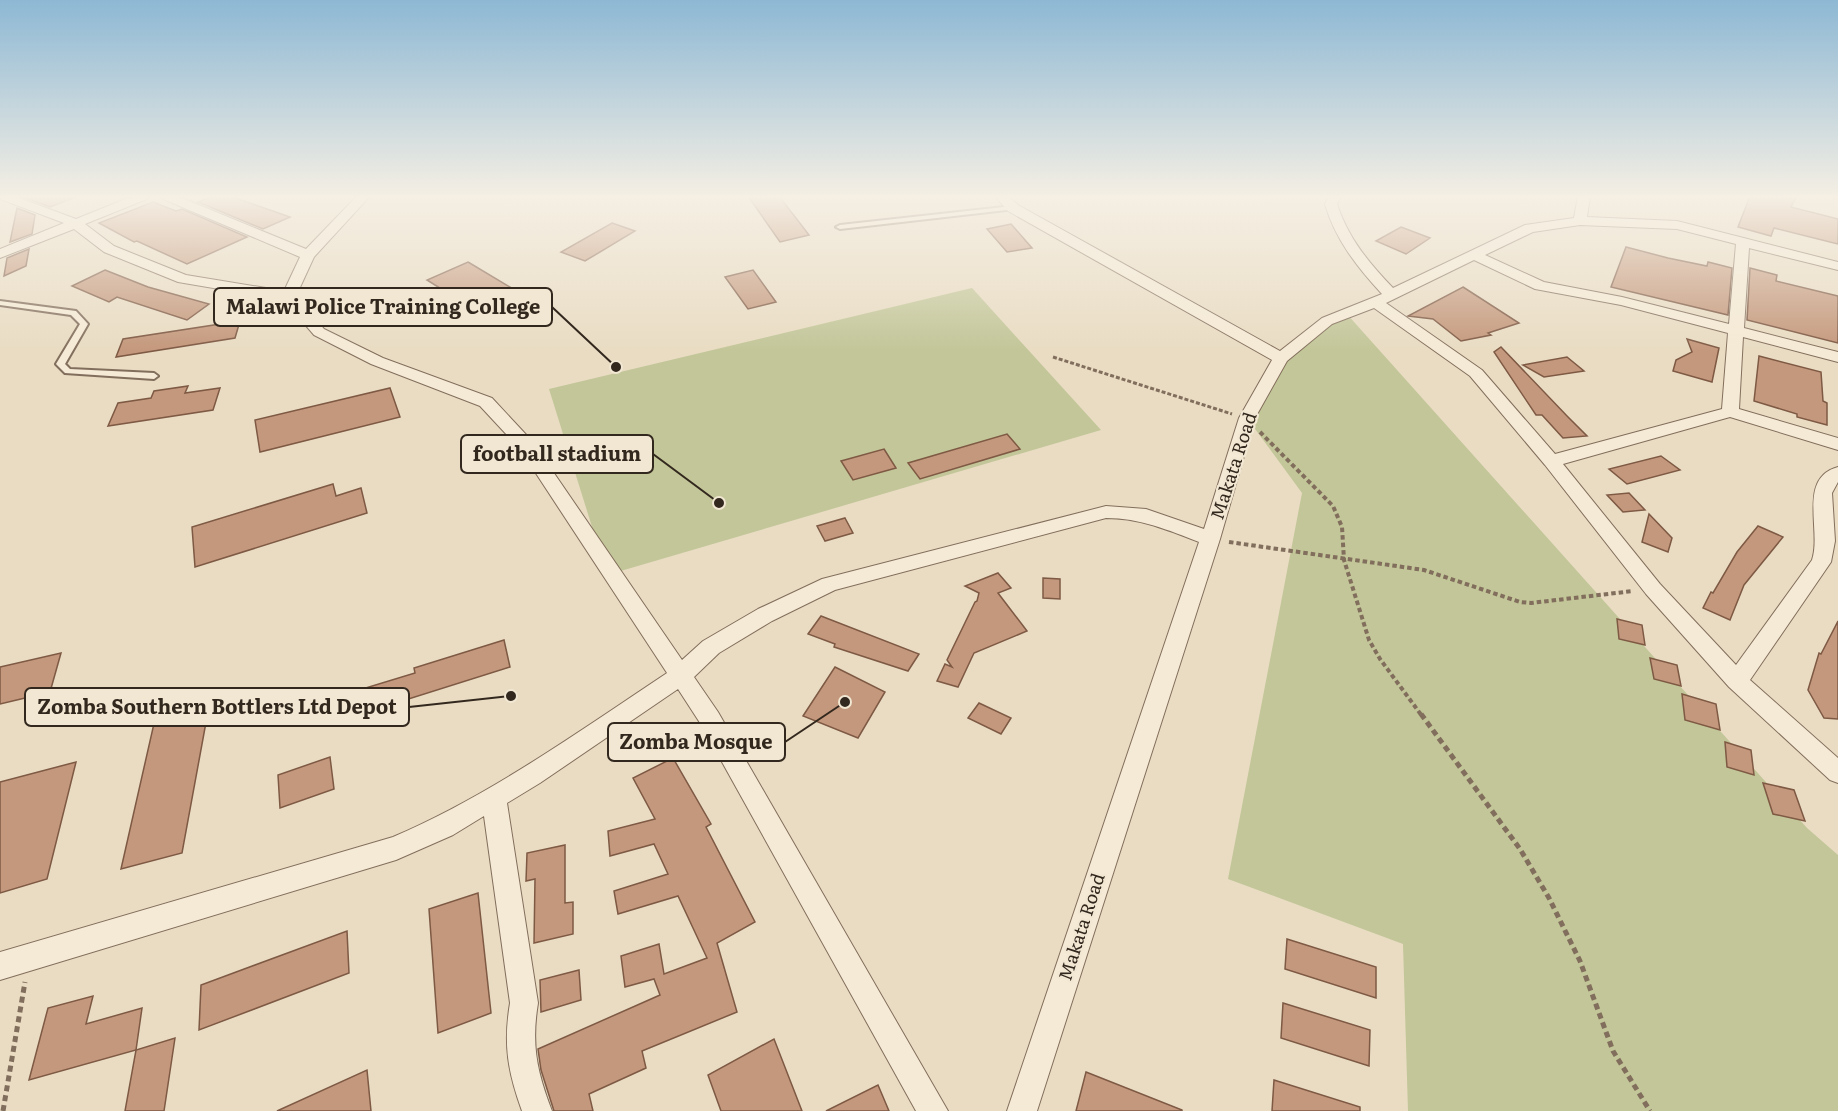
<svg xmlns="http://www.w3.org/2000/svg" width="1838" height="1111" viewBox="0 0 1838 1111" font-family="Literata,serif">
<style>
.green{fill:#c2c698}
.building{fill:#c4987c;stroke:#7e5944;stroke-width:1.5}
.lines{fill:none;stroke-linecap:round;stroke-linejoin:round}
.lane-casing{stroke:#826e5c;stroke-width:4}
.street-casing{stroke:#826e5c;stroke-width:2}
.path-far2{stroke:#826e5c;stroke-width:3;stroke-dasharray:4 2;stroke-linecap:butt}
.path-far1{stroke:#826e5c;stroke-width:4;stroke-dasharray:4.5 3;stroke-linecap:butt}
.path{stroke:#826e5c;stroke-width:5;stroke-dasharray:6 4;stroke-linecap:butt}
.lane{fill:#f5ead5;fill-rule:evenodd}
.street{fill:#f5ead5;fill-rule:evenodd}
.labels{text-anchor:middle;stroke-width:4.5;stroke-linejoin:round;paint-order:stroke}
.street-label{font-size:18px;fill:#33281e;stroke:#f1e7d2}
.leader{fill:none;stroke:#33281e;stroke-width:2}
.callout-dot{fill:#33281e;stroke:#f1e7d2;stroke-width:2}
.callout{fill:#f1e7d2;stroke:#33281e;stroke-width:2}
.callout-label{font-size:20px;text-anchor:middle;font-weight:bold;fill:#33281e}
</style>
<rect width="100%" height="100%" fill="#e9dcc3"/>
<!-- green -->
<g class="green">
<polygon points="972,288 1101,430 607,575 549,389"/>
<polygon points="1346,313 1807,828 1838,855 1838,1111 1408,1111 1403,944 1228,879 1302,493 1247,418 1281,358"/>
</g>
<!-- building -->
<g class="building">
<polygon points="20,196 76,196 76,197 50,207"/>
<polygon points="214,196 230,196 290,217 263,229 198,202"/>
<polygon points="748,196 779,196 809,235 780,242"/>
<polygon points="1750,196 1797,196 1791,207 1838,219 1838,244 1774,228 1771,236 1738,227"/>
<polygon points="153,202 176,211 182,209 247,237 187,264 137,241 134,242 99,223"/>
<polygon points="17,208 35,215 32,234 10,242"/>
<polygon points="612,223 635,231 585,261 561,252"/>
<polygon points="1011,224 1032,248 1007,252 987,229"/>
<polygon points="1401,227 1430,238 1406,254 1376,241"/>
<polygon points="1626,247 1668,258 1707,266 1708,262 1732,268 1728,315 1611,287"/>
<polygon points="29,249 26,266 4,276 7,258"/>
<polygon points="468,262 520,293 478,312 427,280"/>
<polygon points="1750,268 1777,275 1776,281 1838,296 1838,343 1747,320"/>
<polygon points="105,270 148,287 209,304 187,320 117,297 109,302 72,286"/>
<polygon points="753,270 776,302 748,309 725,277"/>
<polygon points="1463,287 1519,323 1488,333 1491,335 1461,341 1433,319 1408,316"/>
<polygon points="240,321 235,338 116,357 123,339"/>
<polygon points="1687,339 1719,348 1712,382 1673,371 1676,360 1692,352"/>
<polygon points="1501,347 1568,417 1587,436 1563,438 1542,415 1536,415 1494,352"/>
<polygon points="1759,356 1821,372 1823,401 1827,403 1827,425 1797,417 1797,414 1754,401"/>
<polygon points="1567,357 1584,371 1544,377 1523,365"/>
<polygon points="188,386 185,393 220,388 213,410 108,426 118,403 151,398 154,391"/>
<polygon points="390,388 400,417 260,452 255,420"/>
<polygon points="1007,434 1020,449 920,479 908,463"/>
<polygon points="884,449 896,468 853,480 841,461"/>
<polygon points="1661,456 1680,470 1627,484 1609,469"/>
<polygon points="333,484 336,496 361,488 367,513 195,567 192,527"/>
<polygon points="1629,493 1645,510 1623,512 1607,495"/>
<polygon points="1649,514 1672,538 1668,552 1642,542"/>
<polygon points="845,518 853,533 825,541 817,526"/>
<polygon points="1758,526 1783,537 1744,585 1730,620 1703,608 1711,592 1713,593 1737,552"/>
<polygon points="998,573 1011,588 998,593 1027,631 974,653 958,687 937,681 945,664 952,667 947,660 975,602 977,601 979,593 965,586"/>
<polygon points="1043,578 1060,579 1060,599 1043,598"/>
<polygon points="821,616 919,654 908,671 834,647 835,644 808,634"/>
<polygon points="1617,619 1642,625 1645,645 1619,639"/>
<polygon points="1838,621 1838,719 1824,718 1808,690 1819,653 1821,654"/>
<polygon points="504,640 510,667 326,725 326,700 415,673 414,668"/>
<polygon points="61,653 50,692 0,704 0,667"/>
<polygon points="1650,658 1677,665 1681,686 1654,679"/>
<polygon points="835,667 885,692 858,738 803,716"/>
<polygon points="1682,694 1716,704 1720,730 1685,720"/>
<polygon points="979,703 1011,718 1001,734 968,718"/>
<polygon points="209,706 182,853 121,869 155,719"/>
<polygon points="1725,742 1751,750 1754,775 1727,767"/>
<polygon points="330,757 334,789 280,808 278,775"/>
<polygon points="673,758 711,824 706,827 755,922 717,943 737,1012 642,1051 646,1068 589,1094 593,1111 554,1111 541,1070 538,1049 660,995 654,979 625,987 621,956 659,944 664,974 707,958 678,896 618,914 614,891 668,874 654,844 610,856 608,831 655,819 633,778"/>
<polygon points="76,762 47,879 0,893 0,782"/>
<polygon points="1763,783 1794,790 1805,821 1773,814"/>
<polygon points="565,845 565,903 573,902 573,934 534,943 535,879 526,881 527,853"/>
<polygon points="478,893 491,1013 438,1033 429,909"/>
<polygon points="347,931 349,973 199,1030 201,985"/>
<polygon points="1287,939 1376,967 1376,998 1285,969"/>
<polygon points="579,970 581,1000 541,1012 540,980"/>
<polygon points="93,996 86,1024 142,1008 136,1050 29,1080 48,1008"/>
<polygon points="1283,1003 1370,1030 1369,1066 1281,1038"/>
<polygon points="175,1038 164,1111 125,1111 136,1050"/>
<polygon points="774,1039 802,1111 721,1111 708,1075"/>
<polygon points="367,1070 371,1111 277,1111"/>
<polygon points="1086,1072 1182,1110 1182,1111 1076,1111"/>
<polygon points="1274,1080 1360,1107 1360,1111 1272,1111"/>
<polygon points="878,1085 889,1111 826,1111"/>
</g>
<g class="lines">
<defs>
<g id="lane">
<polygon points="1013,206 1016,208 1015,209 840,229 836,227 840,225"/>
<polygon points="0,301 76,311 88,324 65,364 70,369 154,373 158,376 154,379 65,373 56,364 80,324 71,315 0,305"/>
</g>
<path id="street" d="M0 196H14L76 219 133 196H149L147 199 85 224 114 246 186 275 284 291 300 257 163 199 161 196H177L306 249 357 196H370L314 257 296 296 324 329 383 358 492 398 532 441 682 660 703 641 758 609 822 579 1106 506 1146 509 1204 529 1239 418 1272 360 1008 211 995 196H1008L1018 205 1280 351 1322 318 1382 294C1357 267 1335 239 1325 204L1329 196H1341L1337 204C1348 238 1369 263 1393 288L1525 225 1574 218 1578 196H1590L1587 217 1677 221 1838 262V270L1749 248 1744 328 1838 352V362L1743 337 1739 409 1838 438V450L1730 417 1563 464 1660 584 1736 665 1812 560C1822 531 1797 478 1838 467V482L1832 493 1835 541 1831 562 1750 680 1838 758V783L1830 780 1729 687 1646 594 1545 465 1470 376 1374 308 1332 324 1287 361 1255 418 1220 539 1037 1111H1007L1199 542C1168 530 1140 518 1106 518L835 590 772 621 719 653 694 677 718 712 948 1111H916L702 726 678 689 540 783 507 803 538 1003C531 1045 537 1072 552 1111H522C508 1072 503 1045 510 1003L484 816 453 835 396 860 0 980V952L393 837C491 795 578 732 667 673L520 449 480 406 371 364 314 335 284 300 178 282 104 252 74 229 0 258V249L64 223 0 199ZM1580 225 1677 229 1736 244 1729 324 1622 297 1544 282 1485 255 1533 232ZM1474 260 1535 289 1621 305 1728 333 1722 409 1555 454 1482 370 1386 303Z"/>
</defs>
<!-- lane casing -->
<use href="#lane" class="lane-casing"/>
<!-- street casing -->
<use href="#street" class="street-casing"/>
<!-- path-far2 -->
<polyline class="path-far2" points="1053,357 1232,414"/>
<!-- path-far1 -->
<g class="path-far1">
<polyline points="1260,432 1333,506 1342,527 1344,560 1369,640 1380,659 1422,716"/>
<polyline points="1229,542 1424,570 1520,602 1531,603 1633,591"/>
</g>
<!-- path -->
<g class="path">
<polyline points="1421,714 1520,849 1549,898 1580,961 1613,1051 1650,1111"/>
<polyline points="3,1111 25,982"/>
</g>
<!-- lane -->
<use href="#lane" class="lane"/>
<!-- street -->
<use href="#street" class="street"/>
</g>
<!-- sky -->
<linearGradient id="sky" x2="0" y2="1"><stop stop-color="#8db8d4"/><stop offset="0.56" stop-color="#f5efe4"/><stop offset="1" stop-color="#f5efe4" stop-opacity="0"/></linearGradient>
<rect width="1838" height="351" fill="url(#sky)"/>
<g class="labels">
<!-- street labels -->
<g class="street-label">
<text transform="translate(1234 466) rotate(-72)" y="6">Makata Road</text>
<text transform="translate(1082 927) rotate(-72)" y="6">Makata Road</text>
</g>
</g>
<!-- callouts -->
<path class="leader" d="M616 367L552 307M719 503L653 454M511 696L409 707M845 702L785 742"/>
<g class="callout-dot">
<circle cx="616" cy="367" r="6"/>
<circle cx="719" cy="503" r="6"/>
<circle cx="511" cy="696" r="6"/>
<circle cx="845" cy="702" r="6"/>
</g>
<g class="callout">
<rect x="214" y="288" width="338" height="38" rx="6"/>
<rect x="461" y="435" width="192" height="38" rx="6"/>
<rect x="25" y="688" width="384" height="38" rx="6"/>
<rect x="608" y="723" width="177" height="38" rx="6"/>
</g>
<g class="callout-label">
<text x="383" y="314">Malawi Police Training College</text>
<text x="557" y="461">football stadium</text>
<text x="217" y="714">Zomba Southern Bottlers Ltd Depot</text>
<text x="696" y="749">Zomba Mosque</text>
</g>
</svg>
